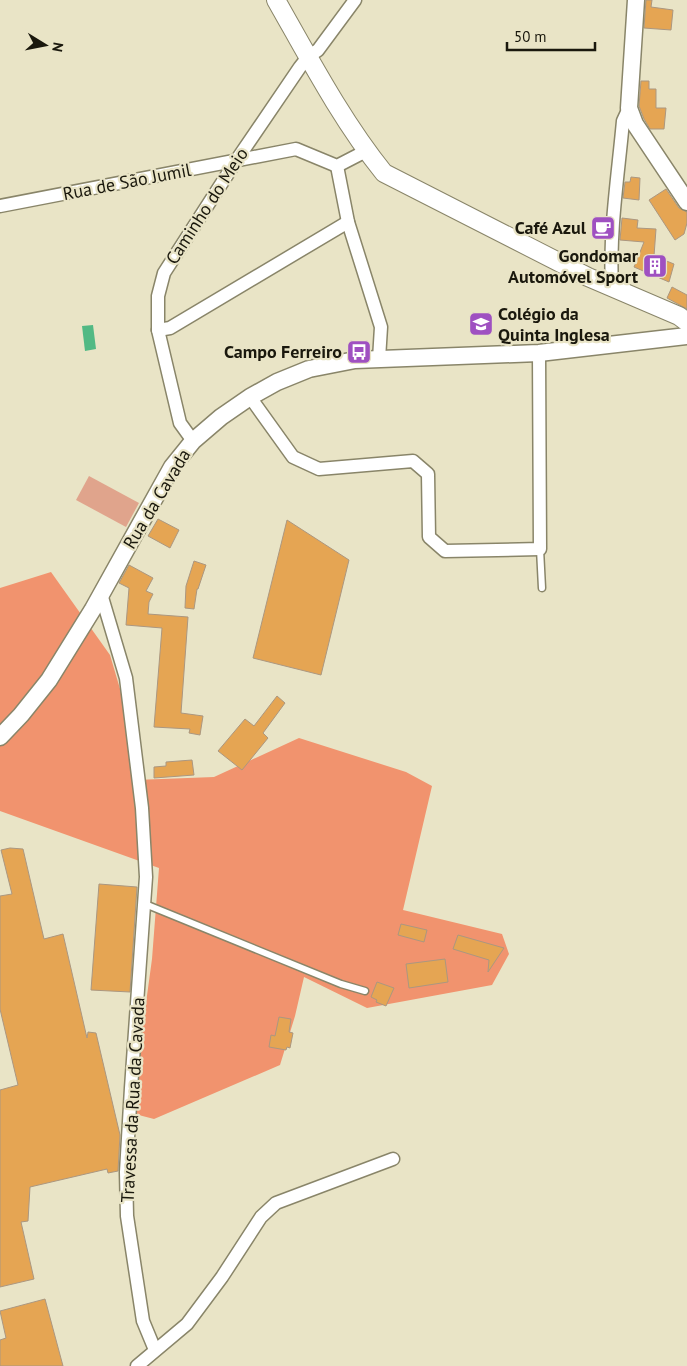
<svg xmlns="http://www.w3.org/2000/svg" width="687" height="1366" viewBox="0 0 687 1366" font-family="'PT Sans',sans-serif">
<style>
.green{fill:#e0a48c}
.forest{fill:#f1936e}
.water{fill:#52b984}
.building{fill:#e5a553;stroke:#ab9780}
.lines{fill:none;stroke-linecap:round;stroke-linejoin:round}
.service-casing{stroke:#898569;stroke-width:9}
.minor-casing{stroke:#898569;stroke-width:15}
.tertiary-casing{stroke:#898569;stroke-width:19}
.secondary-casing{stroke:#898569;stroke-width:20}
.service{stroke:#fff;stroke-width:6}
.minor{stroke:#fff;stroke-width:12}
.tertiary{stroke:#fff;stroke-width:16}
.secondary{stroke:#fff;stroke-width:18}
.labels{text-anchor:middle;stroke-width:4.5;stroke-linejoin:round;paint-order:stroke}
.street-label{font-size:18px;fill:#1a180d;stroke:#e9e4c6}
.poi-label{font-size:18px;font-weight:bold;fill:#1a180d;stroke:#e9e4c6;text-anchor:end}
</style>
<rect width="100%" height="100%" fill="#e9e4c6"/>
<!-- green -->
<polygon class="green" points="89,476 139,503 126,527 76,500"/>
<!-- forest -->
<polygon class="forest" points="51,572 110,655 131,726 135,780 214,777 299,738 406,772 432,786 403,910 502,934 509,954 492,985 367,1008 304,977 295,1016 280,1065 154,1119 131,1113 152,959 159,868 0,811 0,588"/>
<!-- water -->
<polygon class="water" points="93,325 96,349 85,351 82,326"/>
<!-- building -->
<g class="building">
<polygon points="646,0 652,0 651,7 673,10 671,30 644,28"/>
<polygon points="641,81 649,81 649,89 656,89 656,108 666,108 664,129 650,129 644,119 639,106"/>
<polygon points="631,177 640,178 639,200 623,198 625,182 630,182"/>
<polygon points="666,189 679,208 687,212 687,223 684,234 675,240 649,200"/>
<polygon points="622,218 638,220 637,228 656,229 654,256 674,264 669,282 634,267 644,242 620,240"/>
<polygon points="672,287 687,295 687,309 667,298"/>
<polygon points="158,519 179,530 170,548 148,536"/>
<polygon points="287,520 349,560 321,675 253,658"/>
<polygon points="194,561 206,565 198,589 197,589 194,609 185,608 186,586"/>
<polygon points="129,565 153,578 146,591 153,594 149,602 148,614 188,617 181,713 203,716 200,735 189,733 190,729 154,727 162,628 126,625 129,588 119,583"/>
<polygon points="277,696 285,703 263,733 268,738 242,770 218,751 245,719 254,726"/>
<polygon points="192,760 194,775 154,778 154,767 166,766 166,762"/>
<polygon points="10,848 23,849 44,939 63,934 87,1038 88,1032 96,1033 120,1135 118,1171 108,1173 107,1169 30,1187 28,1221 21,1222 34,1279 0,1287 0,1090 18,1085 0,1009 0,896 12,894 1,850"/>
<polygon points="99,884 137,887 130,992 91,990"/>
<polygon points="401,924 427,930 424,942 398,935"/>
<polygon points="458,935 504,948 488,972 489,960 453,949"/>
<polygon points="445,959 448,982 409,988 406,964"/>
<polygon points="377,982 394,988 386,1006 376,1002 377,1000 371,997"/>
<polygon points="279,1017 291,1019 289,1032 293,1033 290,1048 287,1047 286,1050 269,1047 271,1035 275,1036"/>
<polygon points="45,1299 63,1366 0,1366 0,1340 6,1338 0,1311"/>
</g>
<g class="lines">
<defs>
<g id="service">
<polyline points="540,549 542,588"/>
<polyline points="145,904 341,984 365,991"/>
</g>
<g id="minor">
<polyline points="337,166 348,222 381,327 379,359"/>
<polyline points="0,206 296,149 337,166 366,151"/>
<path d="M612 287C609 232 618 176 623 121L629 108"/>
<polyline points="158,330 170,328 348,222"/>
<polyline points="250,397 293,457 319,469 413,461 428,474 429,537 445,551 540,549 539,353"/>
<polyline points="193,441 180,423 158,330 158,296 164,273 236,161 300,67 308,57 318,50 355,0"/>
<polyline points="101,594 126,678 142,808 146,877 131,1088 126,1172 127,1216 143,1321 155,1350"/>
<polyline points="137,1366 187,1324 222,1277 261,1217 276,1203 393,1159"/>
</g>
<g id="tertiary">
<polyline points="636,0 629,108 635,124 687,202"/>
<polyline points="0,737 21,715 49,680 93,609 172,467 193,441 221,417 250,397 277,382 309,369 355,360 539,353 687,336"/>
</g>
<path id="secondary" d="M276 0C309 58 342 121 384 173L588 277 679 316 687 322"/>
</defs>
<!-- service casing -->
<use href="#service" class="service-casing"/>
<!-- minor casing -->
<use href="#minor" class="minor-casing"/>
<!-- tertiary casing -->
<use href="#tertiary" class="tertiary-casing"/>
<!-- secondary casing -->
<use href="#secondary" class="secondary-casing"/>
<!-- service -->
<use href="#service" class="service"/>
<!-- minor -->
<use href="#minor" class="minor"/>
<!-- tertiary -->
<use href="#tertiary" class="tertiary"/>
<!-- secondary -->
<use href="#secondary" class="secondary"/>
</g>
<!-- icons -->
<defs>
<symbol id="cafe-square" viewBox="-11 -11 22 22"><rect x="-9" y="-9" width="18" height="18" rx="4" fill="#9f50c1" stroke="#e9e4c6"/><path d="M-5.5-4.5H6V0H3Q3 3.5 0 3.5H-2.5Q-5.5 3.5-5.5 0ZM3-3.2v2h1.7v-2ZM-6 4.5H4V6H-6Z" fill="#fff"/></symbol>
<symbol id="building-square" viewBox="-11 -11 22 22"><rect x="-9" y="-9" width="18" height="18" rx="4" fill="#9f50c1" stroke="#e9e4c6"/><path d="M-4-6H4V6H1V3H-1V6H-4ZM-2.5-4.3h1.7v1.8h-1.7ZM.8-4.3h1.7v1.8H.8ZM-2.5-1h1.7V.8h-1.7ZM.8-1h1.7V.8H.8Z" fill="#fff"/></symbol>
<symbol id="school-square" viewBox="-11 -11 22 22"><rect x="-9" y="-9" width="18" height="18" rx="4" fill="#9f50c1" stroke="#e9e4c6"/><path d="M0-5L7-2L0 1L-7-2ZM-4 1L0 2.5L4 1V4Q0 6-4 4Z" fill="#fff"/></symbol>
<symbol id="bus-square" viewBox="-11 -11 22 22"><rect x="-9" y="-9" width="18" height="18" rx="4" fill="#9f50c1" stroke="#e9e4c6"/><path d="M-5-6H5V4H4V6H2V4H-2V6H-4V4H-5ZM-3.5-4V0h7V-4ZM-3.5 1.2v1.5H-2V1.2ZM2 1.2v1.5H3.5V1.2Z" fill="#fff"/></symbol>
</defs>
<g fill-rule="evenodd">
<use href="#cafe-square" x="589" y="214" width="28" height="28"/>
<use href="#building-square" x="641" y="252" width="28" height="28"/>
<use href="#school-square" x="467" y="310" width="28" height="28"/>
<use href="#bus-square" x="345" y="338" width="28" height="28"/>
</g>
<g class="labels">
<!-- street labels -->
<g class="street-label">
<text transform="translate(127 182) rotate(-11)" y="6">Rua de São Jumil</text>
<text transform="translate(207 206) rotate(-57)" y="6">Caminho do Meio</text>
<text transform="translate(157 499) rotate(-59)" y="6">Rua da Cavada</text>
<text transform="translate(133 1100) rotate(-87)" y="6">Travessa da Rua da Cavada</text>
</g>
<!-- poi labels -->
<g class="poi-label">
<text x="586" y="234">Café Azul</text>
<text x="638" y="262">Gondomar<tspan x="638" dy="21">Automóvel Sport</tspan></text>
<text x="498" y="320" text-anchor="start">Colégio da<tspan x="498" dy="21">Quinta Inglesa</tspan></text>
<text x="342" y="358">Campo Ferreiro</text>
</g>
</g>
<!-- north arrow -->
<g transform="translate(45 45) rotate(100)" stroke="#e9e4c6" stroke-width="4" paint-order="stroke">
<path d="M0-4L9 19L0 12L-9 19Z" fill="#1a180d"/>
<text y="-8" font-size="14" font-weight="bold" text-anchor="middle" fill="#1a180d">N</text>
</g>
<!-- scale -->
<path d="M507 42v8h88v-8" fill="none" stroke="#1a180d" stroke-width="2.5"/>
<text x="514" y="42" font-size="15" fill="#1a180d" stroke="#e9e4c6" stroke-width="4" paint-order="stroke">50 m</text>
</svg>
